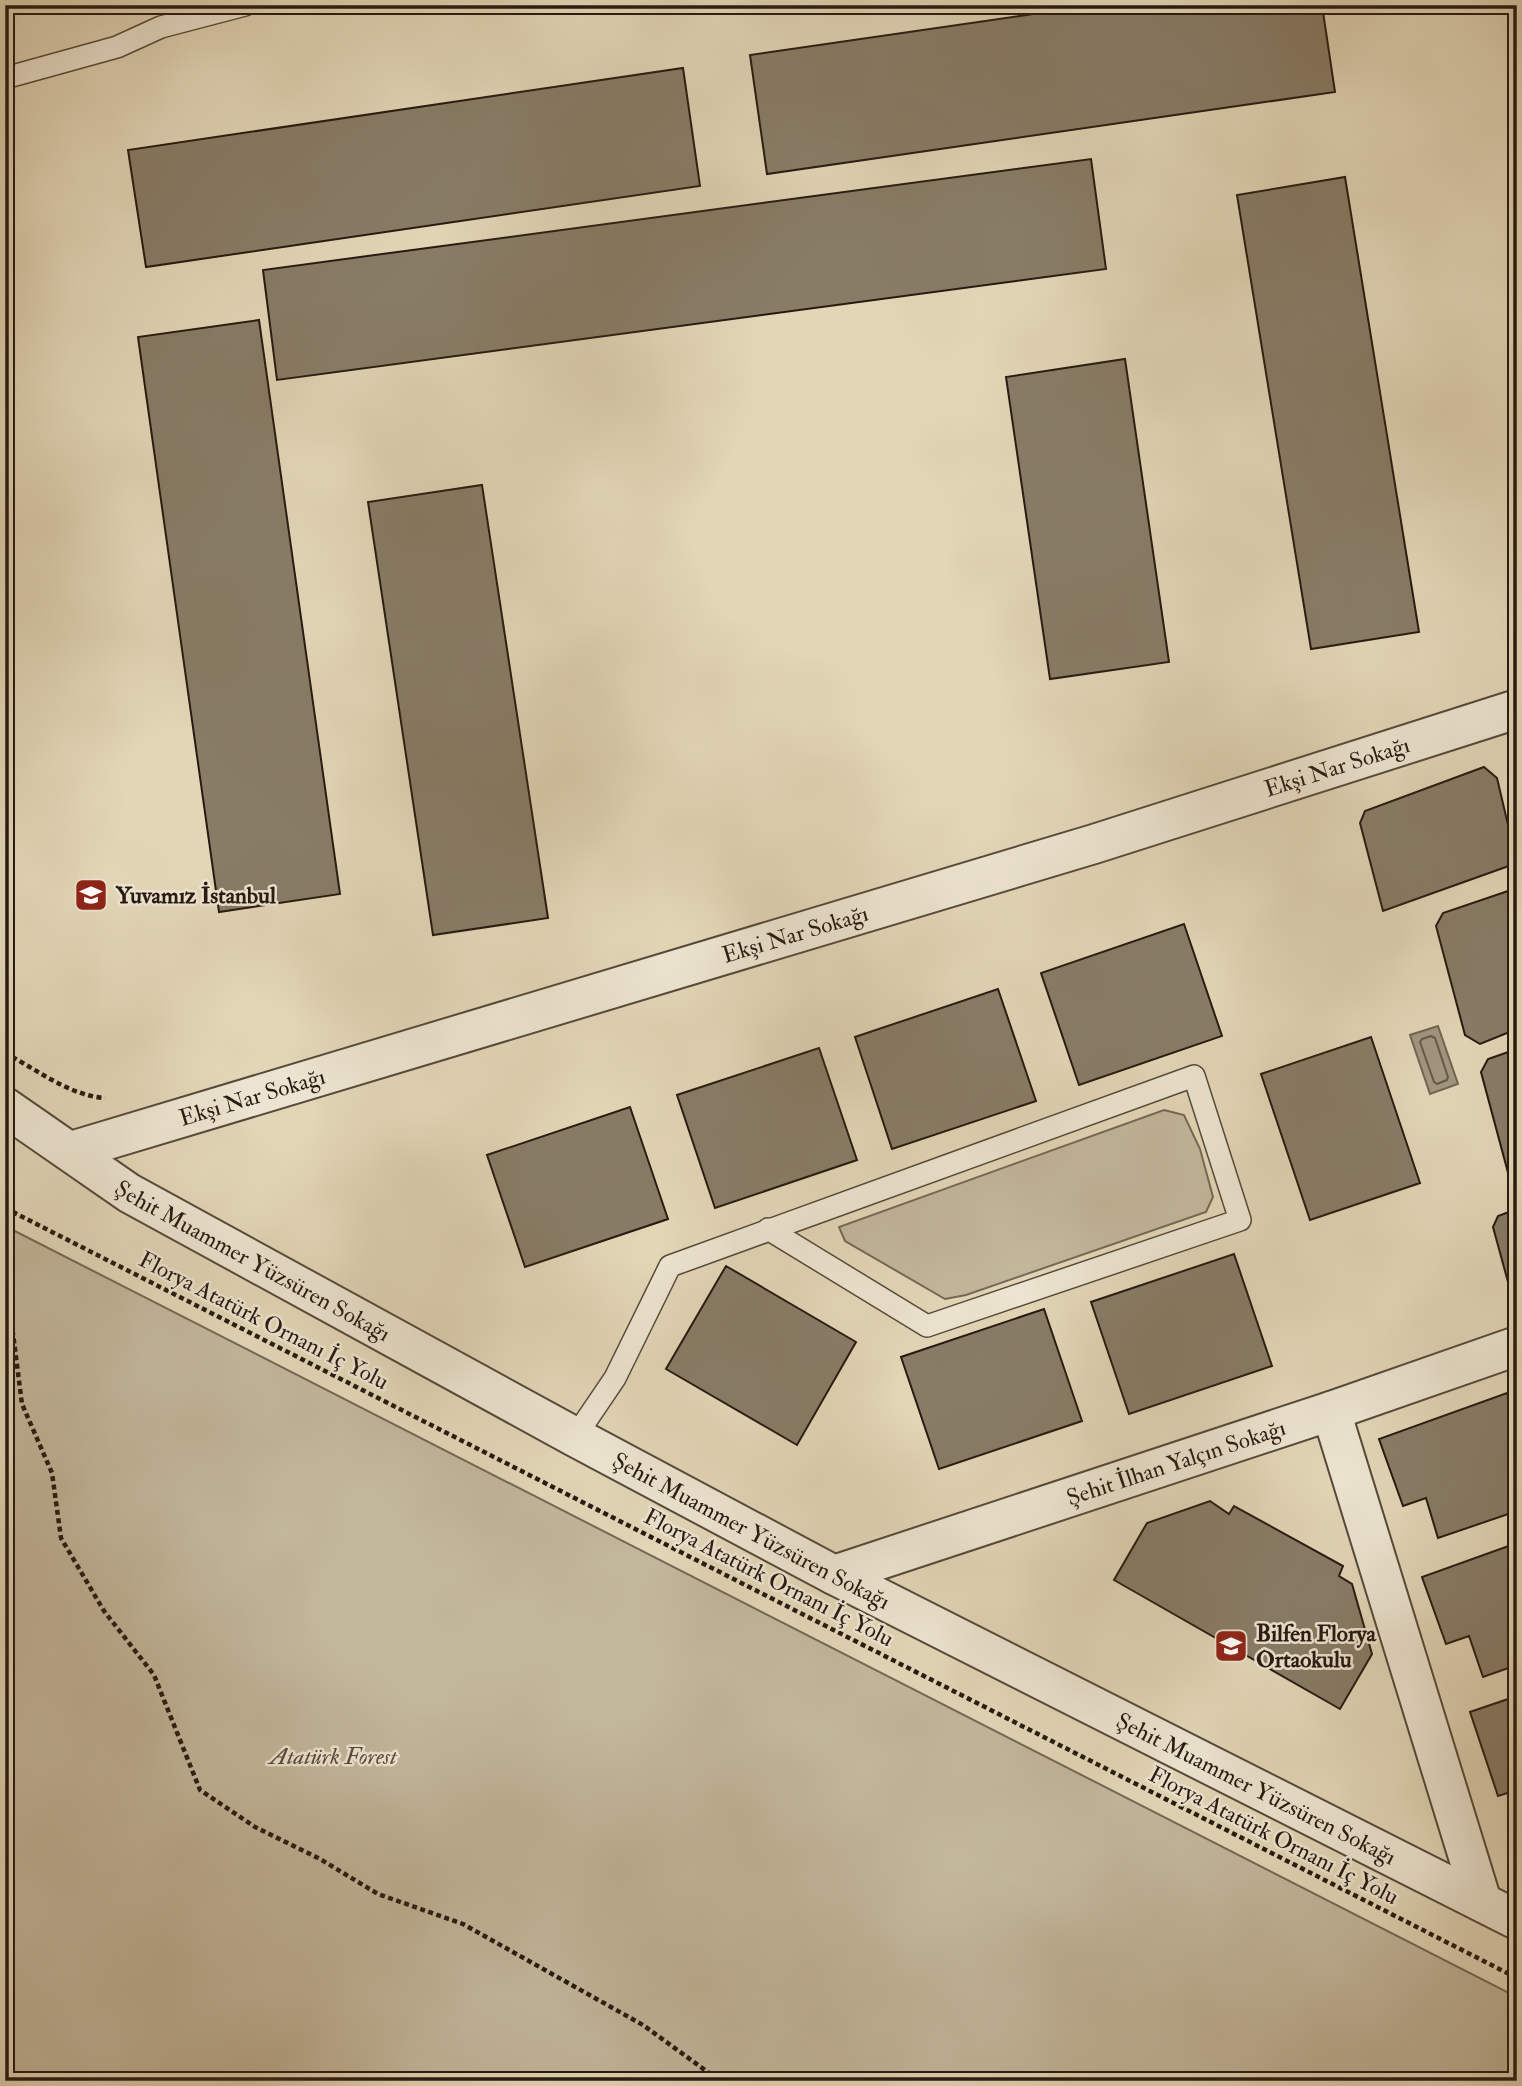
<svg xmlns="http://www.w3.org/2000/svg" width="1522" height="2086" viewBox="0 0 1522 2086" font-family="'IM FELL Double Pica',serif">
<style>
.green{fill:#c2b69b;stroke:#746856;stroke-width:2}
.water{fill:#a2967f;stroke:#716453;stroke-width:2}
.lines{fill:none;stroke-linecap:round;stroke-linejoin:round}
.shore{stroke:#645848;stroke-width:2}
.building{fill:#887c67;stroke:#271a11;stroke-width:2}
.service-casing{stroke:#56493a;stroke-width:24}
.minor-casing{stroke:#56493a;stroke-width:42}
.path{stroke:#271a11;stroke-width:4.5;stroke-dasharray:5 3.5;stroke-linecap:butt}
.service{stroke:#ece4d0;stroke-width:21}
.minor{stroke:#ece4d0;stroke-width:38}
.labels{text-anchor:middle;stroke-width:5;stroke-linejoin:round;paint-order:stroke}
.street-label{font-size:23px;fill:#271a11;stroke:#ece4d0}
.poi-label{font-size:23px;font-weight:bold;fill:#271a11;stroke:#ece4d0;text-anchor:start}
.park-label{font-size:23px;font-style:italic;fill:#56493a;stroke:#ece4d0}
</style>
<rect width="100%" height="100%" fill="#e2d6b7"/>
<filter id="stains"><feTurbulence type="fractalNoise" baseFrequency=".00286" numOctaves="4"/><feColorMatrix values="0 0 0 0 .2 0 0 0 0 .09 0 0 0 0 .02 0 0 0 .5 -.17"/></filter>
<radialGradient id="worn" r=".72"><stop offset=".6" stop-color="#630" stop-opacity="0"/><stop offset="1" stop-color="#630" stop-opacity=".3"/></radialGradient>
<!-- green -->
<g class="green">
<polygon points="1164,1110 1184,1115 1200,1149 1213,1197 1206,1212 966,1295 945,1299 845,1241 839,1227"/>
<polygon points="5,1226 1517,1997 1517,2081 5,2081"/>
</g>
<!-- water -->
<polygon class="water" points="1438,1026 1458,1084 1430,1094 1410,1035"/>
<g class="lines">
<!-- shore -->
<polygon class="shore" points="1431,1036 1435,1038 1448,1077 1447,1080 1437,1084 1434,1082 1420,1042 1422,1039"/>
</g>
<!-- building -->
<g class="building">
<polygon points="1096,5 1322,5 1335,92 767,174 750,55"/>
<polygon points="683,68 700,186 146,267 128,150"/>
<polygon points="1091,159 1106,269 277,380 263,270"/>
<polygon points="1345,177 1419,632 1311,649 1237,195"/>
<polygon points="259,320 340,894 219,912 138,337"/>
<polygon points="1125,359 1169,662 1050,679 1006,377"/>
<polygon points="482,485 548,918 433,935 368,502"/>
<polygon points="1484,767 1497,778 1517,863 1383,911 1360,823 1365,811"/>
<polygon points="1517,888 1517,1029 1480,1044 1465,1035 1436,926 1443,913"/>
<polygon points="1184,924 1222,1036 1079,1085 1041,973"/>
<polygon points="998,989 1036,1101 892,1149 855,1037"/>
<polygon points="1371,1037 1420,1183 1310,1220 1261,1074"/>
<polygon points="819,1048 857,1160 715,1208 677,1095"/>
<polygon points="1517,1049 1517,1184 1510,1180 1481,1072 1488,1059"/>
<polygon points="630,1107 668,1219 525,1267 487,1155"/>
<polygon points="1517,1209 1517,1315 1493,1227 1498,1216"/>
<polygon points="1234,1254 1272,1366 1129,1414 1091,1302"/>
<polygon points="726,1266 856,1342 797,1445 666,1369"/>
<polygon points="1044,1309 1082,1421 939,1469 901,1357"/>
<polygon points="1507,1393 1517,1420 1517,1472 1510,1475 1517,1492 1517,1511 1438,1538 1426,1498 1403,1506 1379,1439"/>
<polygon points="1210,1501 1229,1514 1234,1506 1343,1566 1339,1576 1352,1584 1372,1654 1340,1709 1114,1580 1147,1523"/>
<polygon points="1517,1543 1517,1665 1483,1677 1469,1636 1446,1644 1422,1577"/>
<polygon points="1517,1696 1517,1790 1498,1796 1470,1712"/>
</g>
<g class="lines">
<defs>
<g id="service">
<polyline points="5,78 117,47 161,27 245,5"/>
<polyline points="575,1437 615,1378 670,1266 1194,1076 1240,1220 927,1326 768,1229"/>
</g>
<g id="minor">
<path id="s1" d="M5 1107 129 1193 575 1437 834 1575 1517 1920"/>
<path id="s2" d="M71 1151 1094 844 1517 709"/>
<polyline points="1331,1411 1482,1902"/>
<path id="s3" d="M834 1575 1331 1411 1517 1346"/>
</g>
</defs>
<!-- service casing -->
<use href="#service" class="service-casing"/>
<!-- minor casing -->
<use href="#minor" class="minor-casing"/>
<!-- path -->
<g class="path">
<path d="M5 1053C36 1069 70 1096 105 1098"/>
<polyline points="5,1208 1517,1978"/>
<polyline points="5,1271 22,1404 52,1473 61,1538 104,1611 154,1675 200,1790 255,1827 320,1859 378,1894 463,1924 643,2025 720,2081"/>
</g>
<!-- service -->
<use href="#service" class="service"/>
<!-- minor -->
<use href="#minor" class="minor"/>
</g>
<!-- icons -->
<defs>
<symbol id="school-square" viewBox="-11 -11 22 22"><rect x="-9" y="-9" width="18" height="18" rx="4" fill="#8f2418" stroke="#ece4d0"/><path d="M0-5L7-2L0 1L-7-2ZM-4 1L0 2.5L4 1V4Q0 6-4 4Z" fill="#fff"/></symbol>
</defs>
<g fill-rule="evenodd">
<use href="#school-square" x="72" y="876" width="38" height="38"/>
<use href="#school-square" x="1212" y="1627" width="38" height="38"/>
</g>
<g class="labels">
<!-- street labels -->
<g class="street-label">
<text dy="8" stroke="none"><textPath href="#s2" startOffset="1323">Ekşi Nar Sokağı</textPath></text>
<text dy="8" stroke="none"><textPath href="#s2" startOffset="756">Ekşi Nar Sokağı</textPath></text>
<text dy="8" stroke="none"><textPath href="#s2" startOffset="189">Ekşi Nar Sokağı</textPath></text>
<text dy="8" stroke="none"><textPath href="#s1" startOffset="292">Şehit Muammer Yüzsüren Sokağı</textPath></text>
<text transform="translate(264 1320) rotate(27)" y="8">Florya Atatürk Ornanı İç Yolu</text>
<text dy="8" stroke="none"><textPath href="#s3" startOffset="360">Şehit İlhan Yalçın Sokağı</textPath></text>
<text dy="8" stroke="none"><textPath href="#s1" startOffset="859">Şehit Muammer Yüzsüren Sokağı</textPath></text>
<text transform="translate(769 1577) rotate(27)" y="8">Florya Atatürk Ornanı İç Yolu</text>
<text dy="8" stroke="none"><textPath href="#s1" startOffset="1426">Şehit Muammer Yüzsüren Sokağı</textPath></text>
<text transform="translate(1274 1835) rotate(27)" y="8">Florya Atatürk Ornanı İç Yolu</text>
</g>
<!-- poi labels -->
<g class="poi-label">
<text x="116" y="903">Yuvamız İstanbul</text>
<text x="1256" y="1641">Bilfen Florya<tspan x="1256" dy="26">Ortaokulu</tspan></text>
</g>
<!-- park labels -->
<g class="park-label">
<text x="333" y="1764">Atatürk Forest</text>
</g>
</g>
<!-- margin -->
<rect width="1522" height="2086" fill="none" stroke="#e2d6b7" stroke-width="28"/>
<rect x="7" y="7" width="1508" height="2072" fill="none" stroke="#271a11" stroke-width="3.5"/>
<rect x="14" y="14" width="1494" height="2058" fill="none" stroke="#271a11" stroke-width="2"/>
<rect width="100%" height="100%" filter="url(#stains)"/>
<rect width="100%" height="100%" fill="url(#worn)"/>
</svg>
